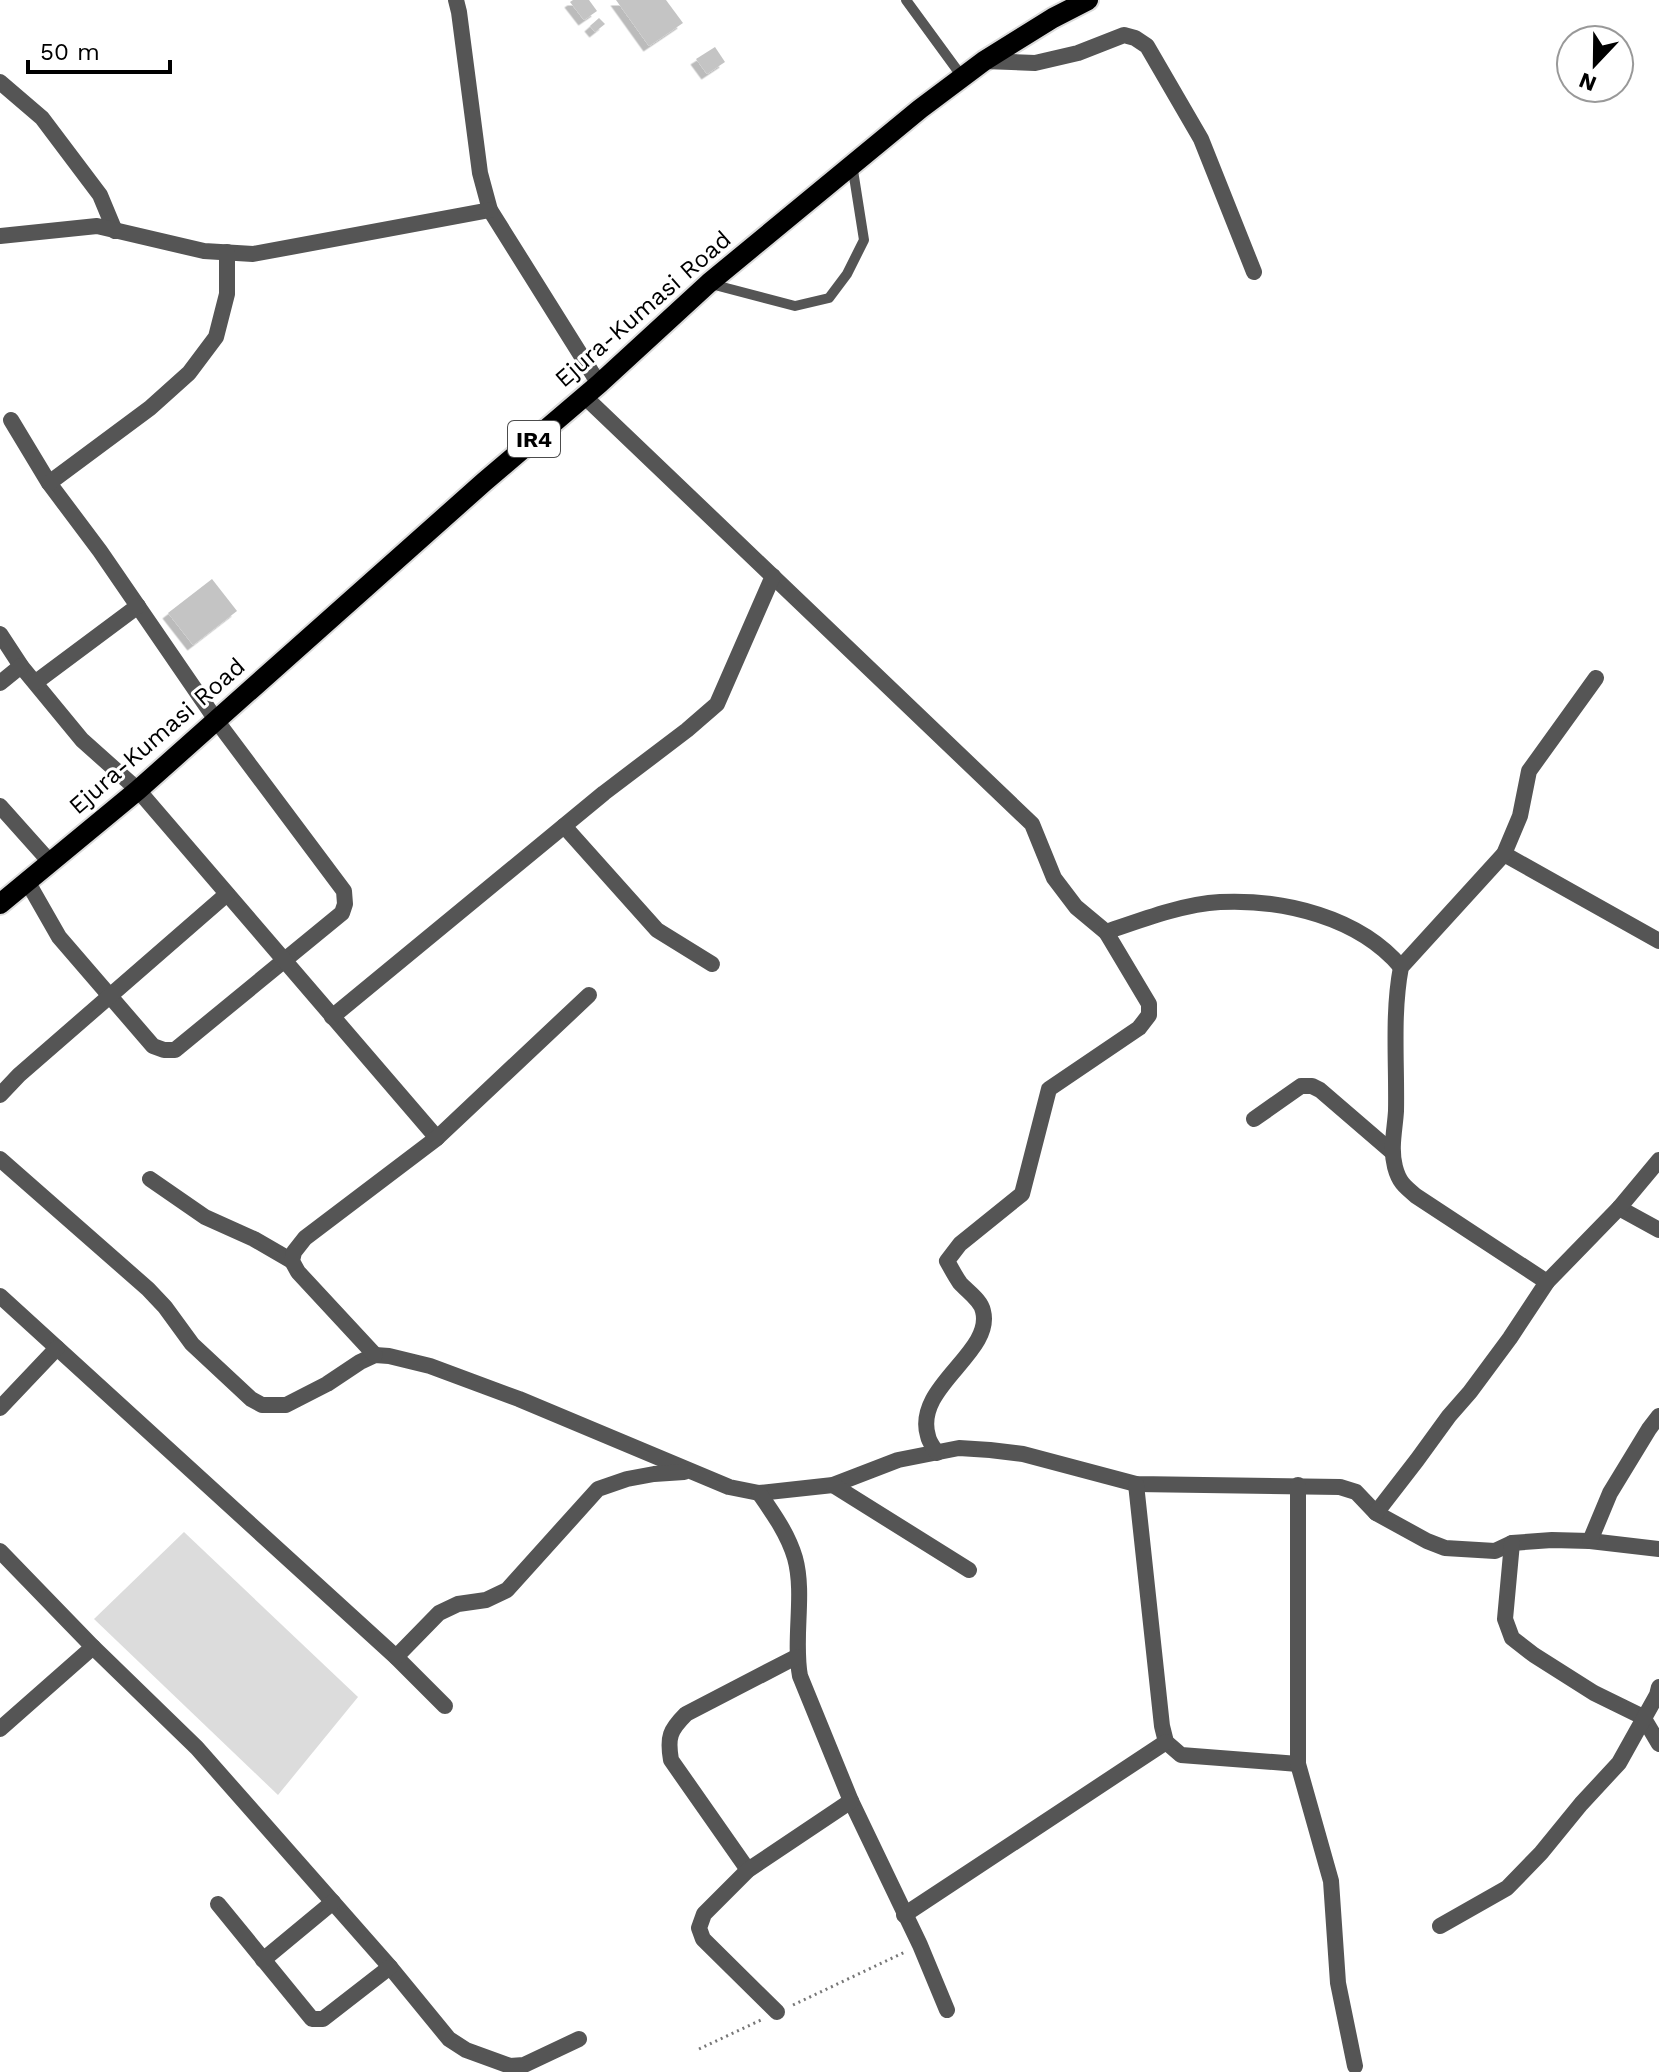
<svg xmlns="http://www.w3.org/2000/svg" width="1659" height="2072" viewBox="0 0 1659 2072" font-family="'Work Sans',sans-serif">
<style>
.green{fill:#dcdcdc}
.building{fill:#c4c4c4;filter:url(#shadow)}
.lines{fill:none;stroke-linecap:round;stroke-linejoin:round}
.primary-casing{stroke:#dbdbdb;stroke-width:24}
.path{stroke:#777;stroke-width:3;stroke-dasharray:2 4;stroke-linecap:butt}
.service{stroke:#555;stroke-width:10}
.minor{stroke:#555;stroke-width:16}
.primary{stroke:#000;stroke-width:20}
.labels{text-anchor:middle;stroke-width:6;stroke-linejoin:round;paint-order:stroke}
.shield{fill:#fff;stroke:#4c4c4c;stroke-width:2}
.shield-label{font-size:22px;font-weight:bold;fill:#000}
.street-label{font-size:24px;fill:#000;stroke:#fff}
</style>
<defs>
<filter id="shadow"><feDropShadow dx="-5.5" dy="5.5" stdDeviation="0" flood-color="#0004"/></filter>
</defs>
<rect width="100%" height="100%" fill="#fff"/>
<!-- green -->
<polygon class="green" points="184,1532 358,1697 278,1795 94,1619"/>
<!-- building -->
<g class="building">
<polygon points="573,0 589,0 597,11 584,20 570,2"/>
<polygon points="616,0 666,0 683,23 649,46"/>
<polygon points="599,18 605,24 595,32 590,26"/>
<polygon points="715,47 725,62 707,74 696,59"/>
<polygon points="212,579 237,611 193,645 168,613"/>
</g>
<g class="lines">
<defs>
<polyline id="primary" points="0,904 138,790 484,482 599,384 709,283 920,109 984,61 1053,18 1088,0"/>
</defs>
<!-- primary casing -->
<use href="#primary" class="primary-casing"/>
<!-- path -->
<g class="path">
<polyline points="793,2005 905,1952"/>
<polyline points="699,2049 761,2020"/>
</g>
<!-- service -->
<g class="service">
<polyline points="906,0 963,78"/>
<polyline points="711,284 795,306 829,298 847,274 864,240 852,164"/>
</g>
<!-- minor -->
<g class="minor">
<polyline points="456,0 459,12 480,173 490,210 599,384"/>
<polyline points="984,61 1035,63 1078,53 1124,35 1135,38 1147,46 1201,139 1254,272"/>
<polyline points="0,82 42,118 100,195 115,231"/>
<polyline points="0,236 97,226 204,251 253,254 490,210"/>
<path d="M584 396 1032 824 1054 878 1076 907 1106 932C1141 920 1183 904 1220 902 1283 899 1359 917 1401 967"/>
<polyline points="11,420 49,483 100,551 216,720 344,891 345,904 342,913 175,1050 164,1050 153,1046 59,937 27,881"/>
<polyline points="49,483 150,408 189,373 216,337 227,294 227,252"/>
<polyline points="0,634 21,666 82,740 138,790 437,1138"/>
<polyline points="36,682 138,606"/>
<polyline points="0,683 21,666"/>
<polyline points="0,806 50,862"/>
<polyline points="564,826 657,930 712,964"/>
<polyline points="1504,854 1659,941"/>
<polyline points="332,1017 604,793 687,730 717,704 773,576"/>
<polyline points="0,1095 19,1075 227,894"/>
<polyline points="1254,1119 1301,1086 1312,1086 1320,1090 1392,1152"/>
<polyline points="0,1159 148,1289 165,1307 192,1344 251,1399 262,1405 286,1405 327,1384 360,1362 375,1355 389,1356 430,1366 519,1399 729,1487 759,1493 833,1485 898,1460 959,1448 990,1450 1023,1454 1136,1484 1340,1487 1356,1492 1376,1513 1427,1541 1445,1548 1495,1551 1512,1543 1552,1540 1590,1541 1659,1549"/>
<polyline points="150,1179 205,1217 254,1239 292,1261"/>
<polyline points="1619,1208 1659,1230"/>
<path d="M1547 1282 1416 1196C1404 1186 1399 1182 1395 1167 1390 1148 1395 1129 1396 1111 1397 1063 1392 1014 1401 967L1504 854 1520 816 1529 771 1596 678"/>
<polyline points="0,1296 396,1657 445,1706"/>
<polyline points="375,1355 298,1272 292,1261 294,1252 305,1238 437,1138 589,995"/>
<polyline points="0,1408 57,1348"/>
<path d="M937 1453C934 1448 929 1442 928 1436 913 1387 994 1353 983 1311 981 1300 967 1291 960 1283 955 1276 951 1268 947 1261L960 1244 1022 1194 1049 1089 1139 1028 1149 1015V1004L1106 932"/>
<polyline points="1136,1484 1162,1726 1166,1742 1181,1755 1298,1764"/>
<polyline points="833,1485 969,1570"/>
<polyline points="1298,1485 1298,1764 1331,1881 1338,1983 1355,2066"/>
<path d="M759 1493C773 1513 788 1534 795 1558 805 1594 793 1638 800 1676L851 1801 920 1945 947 2010"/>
<polyline points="1376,1513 1417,1460 1449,1416 1470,1392 1510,1338 1547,1282 1619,1208 1659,1160"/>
<polyline points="1590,1541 1610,1493 1649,1429 1659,1416"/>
<polyline points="1512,1543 1505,1619 1512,1638 1534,1655 1594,1693 1643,1717 1659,1744"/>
<polyline points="0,1551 93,1647 197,1748 390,1967 449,2039 466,2050 510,2066 524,2065 579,2039"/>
<polyline points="396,1657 439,1613 458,1604 486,1600 507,1590 598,1489 627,1479 654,1474 684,1472"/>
<polyline points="0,1729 93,1647"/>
<path d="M748 1870 671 1760C667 1737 670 1730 686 1714L796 1657"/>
<polyline points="218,1904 312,2019 323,2019 390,1967"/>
<polyline points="904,1915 1166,1742"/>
<polyline points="1440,1926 1507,1888 1541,1853 1581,1804 1619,1763 1657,1695 1659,1687"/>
<polyline points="263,1960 333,1902"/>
<polyline points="777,2012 703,1939 699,1928 704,1914 748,1870 851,1801"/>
</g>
<!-- primary -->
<use href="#primary" class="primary"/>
</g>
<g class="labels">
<!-- shield labels -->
<rect class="shield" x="508" y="421" width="52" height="36" rx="6"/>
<g class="shield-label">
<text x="534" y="447">IR4</text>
</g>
<!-- street labels -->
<g class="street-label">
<text transform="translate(643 309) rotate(-41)" y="8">Ejura-Kumasi Road</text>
<text transform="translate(157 736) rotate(-41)" y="8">Ejura-Kumasi Road</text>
</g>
</g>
<!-- north arrow -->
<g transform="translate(1595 64) rotate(202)"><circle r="38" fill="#ffffff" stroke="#999999" stroke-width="2"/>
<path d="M0-6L14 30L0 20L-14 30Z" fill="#000000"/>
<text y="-12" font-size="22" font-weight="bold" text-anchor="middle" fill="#000000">N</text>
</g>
<!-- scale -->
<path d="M28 60v12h142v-12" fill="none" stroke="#000000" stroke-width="4"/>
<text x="40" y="60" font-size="24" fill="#000000" stroke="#ffffff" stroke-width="6" paint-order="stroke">50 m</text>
</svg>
